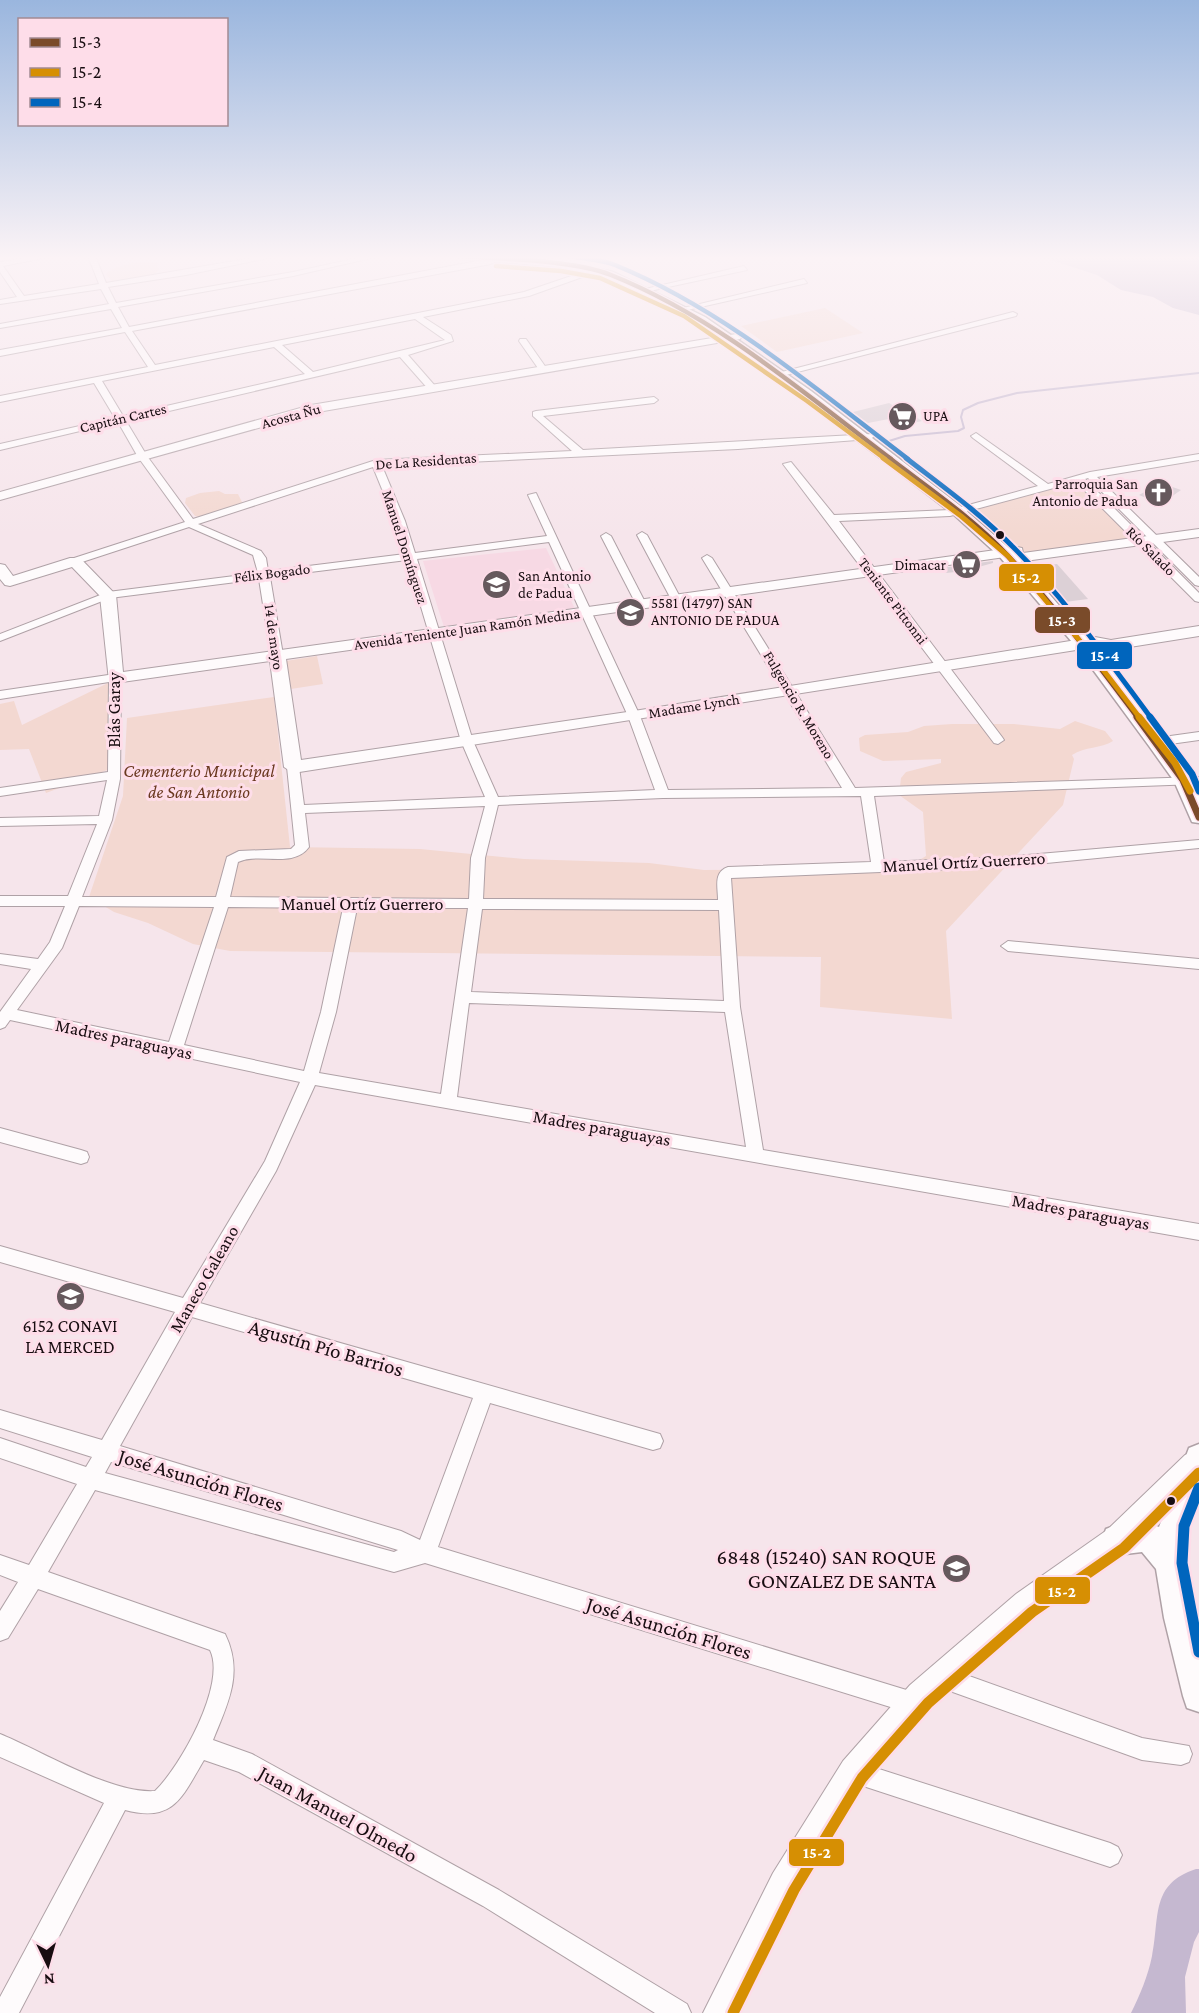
<svg xmlns="http://www.w3.org/2000/svg" width="1199" height="2013" viewBox="0 0 1199 2013" font-family="'Crimson Pro',serif">
<style>
.built{fill:#f7d9e4}
.green{fill:#f3d8d1}
.water{fill:#c5b8d0}
.lines{fill:none;stroke-linecap:round;stroke-linejoin:round}
.stream{stroke:#c5b8d0;stroke-width:2}
.building{fill:#dcd0d6}
.street-casing{stroke:#afa1a6;stroke-width:2}
.secondary-casing{stroke:#afa1a6;stroke-width:2}
.primary-casing{stroke:#afa1a6;stroke-width:3}
.street{fill:#fefbfc;fill-rule:evenodd}
.secondary{fill:#fefbfc;fill-rule:evenodd}
.primary{fill:#fefbfc;fill-rule:evenodd}
.bus-1-far2-casing{stroke:#fedde9;stroke-width:7}
.bus-1-far1-casing{stroke:#fedde9;stroke-width:8}
.bus-1-casing{stroke:#fedde9;stroke-width:10}
.bus-2-far3-casing{stroke:#fedde9;stroke-width:7}
.bus-2-far2-casing{stroke:#fedde9;stroke-width:8}
.bus-2-far1-casing{stroke:#fedde9;stroke-width:10}
.bus-2-casing{stroke:#fedde9;stroke-width:16}
.bus-3-far3-casing{stroke:#fedde9;stroke-width:7}
.bus-3-far2-casing{stroke:#fedde9;stroke-width:8}
.bus-3-far1-casing{stroke:#fedde9;stroke-width:10}
.bus-3-casing{stroke:#fedde9;stroke-width:16}
.bus-1-far2{stroke:#7a4b2a;stroke-width:4.5}
.bus-1-far1{stroke:#7a4b2a;stroke-width:5}
.bus-1{stroke:#7a4b2a;stroke-width:7}
.bus-2-far3{stroke:#d68f03;stroke-width:4.5}
.bus-2-far2{stroke:#d68f03;stroke-width:5}
.bus-2-far1{stroke:#d68f03;stroke-width:7}
.bus-2{stroke:#d68f03;stroke-width:11}
.bus-3-far3{stroke:#0065bd;stroke-width:4.5}
.bus-3-far2{stroke:#0065bd;stroke-width:5}
.bus-3-far1{stroke:#0065bd;stroke-width:7}
.bus-3{stroke:#0065bd;stroke-width:11}
.bus-dot{fill:#180d11;stroke:#fedde9;stroke-width:2}
.labels{text-anchor:middle;stroke-width:6;stroke-linejoin:round;paint-order:stroke}
.far-street-label{font-size:15px;fill:#180d11;stroke:#fedde9}
.far-poi-label{font-size:15px;fill:#180d11;stroke:#fedde9;text-anchor:start}
.street-label{font-size:18px;fill:#180d11;stroke:#fedde9}
.park-label{font-size:18px;font-style:italic;fill:#6a3920;stroke:#fedde9}
.poi-label{font-size:18px;fill:#180d11;stroke:#fedde9}
.near-street-label{font-size:21px;fill:#180d11;stroke:#fedde9}
.near-poi-label{font-size:21px;fill:#180d11;stroke:#fedde9;text-anchor:end}
.line-badge{stroke:#fedde9;stroke-width:2}
.badge-label{font-size:16px;text-anchor:middle;font-weight:bold;fill:#fff}
</style>
<rect width="100%" height="100%" fill="#f6e5eb"/>
<!-- built -->
<polygon class="built" points="546,548 575,609 444,627 423,561"/>
<!-- green -->
<g class="green">
<path d="M159 262 157 267 160 269 150 278 113 283 106 274C116 264 145 260 159 262Z"/>
<polygon points="825,308 863,333 777,352 741,326"/>
<polygon points="1078,483 1135,539 1028,555 977,508"/>
<polygon points="219,491 225,494 238,494 243,504 202,517 195,516 185,503 186,498 200,493"/>
<polygon points="317,656 323,684 291,689 286,661"/>
<polygon points="108,683 118,766 46,793 29,749 0,750 0,704 14,701 22,725"/>
<path d="M274 697 290 847 420 849 524 859 649 863 704 870 847 869 883 873 901 871 926 856 923 812 899 795 901 778 906 772 941 763V759L883 761 860 751 859 738 865 735 908 732 924 726 952 724H1014L1060 729 1075 721 1105 731 1113 741C1101 749 1085 746 1072 755L1074 759 1063 805 946 931 952 1019 820 1007 821 957 230 951 193 944 148 923 114 912 89 897 123 796 127 718Z"/>
</g>
<!-- water -->
<g class="water">
<polygon points="1022,256 1199,256 1199,315 1173,308 1153,297 1121,290 1097,275 1048,259"/>
<path d="M1196 1869H1199V1932L1194 1942 1185 1977 1186 2013H1131C1140 1995 1148 1976 1152 1956 1160 1917 1150 1884 1196 1869Z"/>
</g>
<g class="lines">
<!-- stream -->
<polyline class="stream" points="889,441 905,436 958,431 964,428 961,417 963,410 978,403 1017,393 1199,373"/>
</g>
<!-- building -->
<g class="building">
<polygon points="889,403 894,406 898,405 922,421 904,425 894,418 868,423 853,412"/>
<polygon points="1161,483 1181,490 1161,504 1139,495"/>
<polygon points="993,561 993,563 964,571 946,573 942,568"/>
<polygon points="1057,564 1088,599 1065,602 1033,567"/>
</g>
<g class="lines">
<defs>
<g id="street">
<path d="M38 256H54L3 266 24 296 99 284 88 256H95L106 283 264 256H278L186 275 108 287 116 303 293 272 367 256H380L293 276 118 307 129 327 504 256 491 264 132 331 155 365 524 292 595 268 602 270 529 296 423 317 451 335 453 341 408 355 436 387V391H430L400 357 126 421 147 456 193 519 376 460 572 451 533 416V412L536 411 654 397 658 400 654 403 543 416 583 450 873 434 875 436 870 439 738 449 382 466 405 521 415 553 547 536 528 495 536 493 640 716 668 790 842 788 702 558 707 555 712 558 855 788 1199 777V783L1196 784 874 796 884 862 1005 857 1199 840V848L1005 867 731 878 740 1007 763 1150 1199 1224V1240L315 1085 276 1171 200 1303 660 1434 663 1441 660 1448 653 1450 490 1403 438 1547 913 1692 921 1695 924 1703 921 1711 913 1714 425 1563 394 1572 95 1490 48 1572 225 1634C244 1673 228 1703 213 1740L252 1754 499 1890 687 2004 691 2013H655L483 1906 239 1772 204 1760C182 1797 174 1823 125 1810L19 2013H0V1997L104 1803 0 1757V1734C42 1751 111 1794 155 1791 180 1767 227 1684 210 1650L38 1589 8 1638 0 1641V1611L18 1582 0 1575V1555L29 1565 77 1484 0 1458V1438L86 1467 92 1457 0 1428V1410L102 1440 175 1312 0 1262V1246L183 1298 265 1161 300 1082 10 1020 5 1027 0 1029V1012L31 969 0 964V954L38 959 50 942 65 906H0V896H68L97 824 0 826V818L99 816 107 780 0 796V788L108 772 109 682 0 699V691L115 674 121 678 120 779 112 820 82 897H216L227 857 239 851 291 849 295 845 287 767 293 763 299 767 304 805 485 797 461 741 407 560 270 577 283 655 277 658 271 655 259 579 110 598 0 641V634L108 592 258 573 253 555 189 527 79 563H71V559L185 522 138 457 118 422 0 450V444L115 418 94 383 0 402V396L148 367 125 332 0 356V350L122 328 111 309 0 328V324L109 304 101 289 0 304V300L17 297 0 272V262ZM415 319 445 340 313 372 282 345ZM274 347 305 374 123 416 102 381ZM373 467 395 521 405 554 268 571 266 558 261 551 198 524ZM549 542 628 716 655 790 498 797 473 741 417 559ZM861 796 871 862 728 867C713 872 718 887 718 900L483 899 485 858 498 805 663 798ZM485 806 471 858 469 899 230 897 238 862C260 852 293 869 309 847L305 813ZM79 906 214 907 169 1042 17 1010 62 948ZM228 907 343 908 321 1012 304 1071 184 1045ZM357 908H468L441 1094 319 1073 336 1012ZM482 909 719 910 724 1001 471 992ZM469 1003 725 1012 746 1147 457 1097ZM192 1317 473 1398 420 1540 401 1531 120 1446ZM111 1462 398 1550 394 1552 105 1473Z"/>
<polygon points="744,266 747,270 645,292 641,290"/>
<polygon points="804,279 807,283 683,311 679,309"/>
<polygon points="1013,312 1017,314 1016,316 778,377 774,374"/>
<polygon points="520,339 526,339 547,369 546,371 540,371 519,341"/>
<polygon points="976,433 1048,484 1090,472 1199,454 1199,460 1097,477 1199,577 1199,586 1195,585 1088,478 1085,479 1199,593 1199,602 1195,601 1076,482 950,516 839,521 1002,737 1004,740 998,744 994,743 783,464 791,462 834,515 950,510 1038,486 973,438 971,436"/>
<polygon points="642,532 647,535 681,599 680,601 671,599 637,535"/>
<polygon points="606,533 611,536 646,604 645,606 636,604 601,536"/>
<polygon points="1199,732 1199,740 1156,746 1150,742 1156,738"/>
<polygon points="1008,941 1199,959 1199,969 1008,951 1001,946"/>
<polygon points="0,1128 81,1150 87,1152 89,1157 87,1162 81,1164 0,1142"/>
<polygon points="944,1667 1142,1738 1189,1746 1192,1754 1189,1762 1181,1765 1142,1760 936,1686 933,1678 936,1670"/>
<polygon points="854,1761 1110,1843 1118,1847 1122,1855 1118,1863 1110,1867 854,1783 846,1780 843,1772 846,1764"/>
</g>
<g id="secondary">
<polygon points="736,334 742,337 740,339 312,413 0,500 0,492 311,405"/>
<polygon points="1199,529 1199,537 1011,563 1006,562 1005,557 286,659 301,760 634,711 1095,637 1111,640 1199,626 1199,636 1111,650 1095,647 293,773 284,767 270,661 115,683 109,681 100,596 72,567 10,586 5,585 0,579 0,564 5,565 13,576 70,558 80,558 116,595 123,672 1017,547 1022,548 1023,553"/>
<polygon points="1195,1451 1199,1453 1199,1480 1127,1550 1036,1614 932,1707 865,1783 797,1897 740,2013 703,2013 773,1873 843,1761 910,1685 1016,1594 1107,1530 1185,1455"/>
</g>
<g id="primary">
<polygon points="456,256 498,256 558,261 613,272 705,317 811,391 963,508 1011,550 1089,640 1163,738 1193,780 1199,795 1199,823 1192,822 1174,781 1149,746 1077,648 999,556 953,514 801,397 697,323 606,277 558,267 462,259"/>
<path d="M1199 1444V1498L1189 1524 1186 1563 1199 1630V1712L1187 1708 1183 1696 1164 1618 1156 1569 1142 1552 1117 1555 1106 1551 1102 1540 1106 1529C1125 1521 1139 1519 1159 1527L1189 1448Z"/>
</g>
</defs>
<!-- street casing -->
<use href="#street" class="street-casing"/>
<!-- secondary casing -->
<use href="#secondary" class="secondary-casing"/>
<!-- primary casing -->
<use href="#primary" class="primary-casing"/>
<!-- street -->
<use href="#street" class="street"/>
<!-- secondary -->
<use href="#secondary" class="secondary"/>
<!-- primary -->
<use href="#primary" class="primary"/>
<defs>
<path id="bus-1-far2" d="M462 256C504 259 573 260 611 275 714 316 803 392 891 459"/>
<path id="bus-1-far1" d="M889 458C928 488 971 517 1006 554 1054 605 1096 662 1138 718"/>
<polyline id="bus-1" points="1137,717 1183,780 1199,817"/>
<polyline id="bus-2-far3" points="496,266 561,271 600,278 684,316 807,401 885,459"/>
<polyline id="bus-2-far2" points="883,458 961,516 1008,556 1091,654 1140,718"/>
<polyline id="bus-2-far1" points="1139,717 1175,763 1190,791"/>
<polyline id="bus-2" points="733,2013 794,1890 862,1778 928,1703 1032,1612 1124,1548 1199,1473"/>
<path id="bus-3-far3" d="M570 256C584 259 601 259 615 265 723 309 816 389 908 459"/>
<path id="bus-3-far2" d="M906 458C942 486 980 513 1012 546 1064 597 1107 659 1151 718"/>
<polyline id="bus-3-far1" points="1150,717 1192,774 1199,791"/>
<polyline id="bus-3" points="1199,1488 1184,1526 1182,1563 1199,1652"/>
</defs>
<!-- bus-1-far2 casing -->
<use href="#bus-1-far2" class="bus-1-far2-casing"/>
<!-- bus-1-far1 casing -->
<use href="#bus-1-far1" class="bus-1-far1-casing"/>
<!-- bus-1 casing -->
<use href="#bus-1" class="bus-1-casing"/>
<!-- bus-2-far3 casing -->
<use href="#bus-2-far3" class="bus-2-far3-casing"/>
<!-- bus-2-far2 casing -->
<use href="#bus-2-far2" class="bus-2-far2-casing"/>
<!-- bus-2-far1 casing -->
<use href="#bus-2-far1" class="bus-2-far1-casing"/>
<!-- bus-2 casing -->
<use href="#bus-2" class="bus-2-casing"/>
<!-- bus-3-far3 casing -->
<use href="#bus-3-far3" class="bus-3-far3-casing"/>
<!-- bus-3-far2 casing -->
<use href="#bus-3-far2" class="bus-3-far2-casing"/>
<!-- bus-3-far1 casing -->
<use href="#bus-3-far1" class="bus-3-far1-casing"/>
<!-- bus-3 casing -->
<use href="#bus-3" class="bus-3-casing"/>
<!-- bus-1-far2 -->
<use href="#bus-1-far2" class="bus-1-far2"/>
<!-- bus-1-far1 -->
<use href="#bus-1-far1" class="bus-1-far1"/>
<!-- bus-1 -->
<use href="#bus-1" class="bus-1"/>
<!-- bus-2-far3 -->
<use href="#bus-2-far3" class="bus-2-far3"/>
<!-- bus-2-far2 -->
<use href="#bus-2-far2" class="bus-2-far2"/>
<!-- bus-2-far1 -->
<use href="#bus-2-far1" class="bus-2-far1"/>
<!-- bus-2 -->
<use href="#bus-2" class="bus-2"/>
<!-- bus-3-far3 -->
<use href="#bus-3-far3" class="bus-3-far3"/>
<!-- bus-3-far2 -->
<use href="#bus-3-far2" class="bus-3-far2"/>
<!-- bus-3-far1 -->
<use href="#bus-3-far1" class="bus-3-far1"/>
<!-- bus-3 -->
<use href="#bus-3" class="bus-3"/>
</g>
<!-- sky -->
<linearGradient id="sky" x2="0" y2="1"><stop stop-color="#9ab6de"/><stop offset="0.48" stop-color="#fbf3f6"/><stop offset="1" stop-color="#fbf3f6" stop-opacity="0"/></linearGradient>
<rect width="1199" height="537" fill="url(#sky)"/>
<!-- icons -->
<defs>
<symbol id="supermarket-disc" viewBox="-11 -11 22 22"><circle r="9.5" fill="#66595d" stroke="#fedde9"/><path d="M-6-5.5h2.5l.6 2H6L4.5 2H-2.5L-4.4-4H-6ZM-1.5 3.2a1.3 1.3 0 1 0 .1 0ZM3 3.2a1.3 1.3 0 1 0 .1 0Z" fill="#fff"/></symbol>
<symbol id="church-disc" viewBox="-11 -11 22 22"><circle r="9.5" fill="#66595d" stroke="#fedde9"/><path d="M-1.2-6h2.4v3.5h3.3v2.4h-3.3V6h-2.4V-.1h-3.3v-2.4h3.3Z" fill="#fff"/></symbol>
<symbol id="school-disc" viewBox="-11 -11 22 22"><circle r="9.5" fill="#66595d" stroke="#fedde9"/><path d="M0-5L7-2L0 1L-7-2ZM-4 1L0 2.5L4 1V4Q0 6-4 4Z" fill="#fff"/></symbol>
</defs>
<g fill-rule="evenodd">
<use href="#supermarket-disc" x="886" y="400" width="33" height="33"/>
<use href="#church-disc" x="1142" y="476" width="33" height="33"/>
<use href="#supermarket-disc" x="950" y="548" width="33" height="33"/>
<use href="#school-disc" x="480" y="568" width="33" height="33"/>
<use href="#school-disc" x="614" y="596" width="33" height="33"/>
<use href="#school-disc" x="54" y="1280" width="33" height="33"/>
<use href="#school-disc" x="940" y="1552" width="33" height="33"/>
</g>
<!-- markers -->
<g class="bus-dot">
<circle cx="1000" cy="535" r="5"/>
<circle cx="1171" cy="1501" r="5"/>
</g>
<g class="labels">
<!-- far-street labels -->
<g class="far-street-label">
<text transform="translate(291 416) rotate(-15)" y="5">Acosta Ñu</text>
<text transform="translate(123 418) rotate(-13)" y="5">Capitán Cartes</text>
<text transform="translate(426 461) rotate(-4)" y="5">De La Residentas</text>
<text transform="translate(405 547) rotate(72)" y="5">Manuel Domínguez</text>
<text transform="translate(1151 551) rotate(45)" y="5">Río Salado</text>
<text transform="translate(272 573) rotate(-7)" y="5">Félix Bogado</text>
<text transform="translate(893 601) rotate(53)" y="5">Teniente Pittonni</text>
<text transform="translate(467 629) rotate(-8)" y="5">Avenida Teniente Juan Ramón Medina</text>
<text transform="translate(274 637) rotate(82)" y="5">14 de mayo</text>
<text transform="translate(799 705) rotate(59)" y="5">Fulgencio R. Moreno</text>
<text transform="translate(694 706) rotate(-9)" y="5">Madame Lynch</text>
</g>
<!-- far-poi labels -->
<g class="far-poi-label">
<text x="923" y="421">UPA</text>
<text x="1138" y="489" text-anchor="end">Parroquia San<tspan x="1138" dy="17">Antonio de Padua</tspan></text>
<text x="946" y="570" text-anchor="end">Dimacar</text>
<text x="518" y="581">San Antonio<tspan x="518" dy="17">de Padua</tspan></text>
<text x="651" y="608">5581 (14797) SAN<tspan x="651" dy="17">ANTONIO DE PADUA</tspan></text>
</g>
<!-- street labels -->
<g class="street-label">
<text transform="translate(114 710) rotate(-90)" y="6">Blás Garay</text>
<text transform="translate(964 862) rotate(-3)" y="6">Manuel Ortíz Guerrero</text>
<text x="362" y="910">Manuel Ortíz Guerrero</text>
<text transform="translate(124 1039) rotate(12)" y="6">Madres paraguayas</text>
<text transform="translate(602 1128) rotate(10)" y="6">Madres paraguayas</text>
<text transform="translate(1081 1212) rotate(10)" y="6">Madres paraguayas</text>
<text transform="translate(204 1279) rotate(-60)" y="6">Maneco Galeano</text>
</g>
<!-- park labels -->
<g class="park-label">
<text x="199" y="777">Cementerio Municipal<tspan x="199" dy="21">de San Antonio</tspan></text>
</g>
<!-- poi labels -->
<g class="poi-label">
<text x="70" y="1332">6152 CONAVI<tspan x="70" dy="21">LA MERCED</tspan></text>
</g>
<!-- near-street labels -->
<g class="near-street-label">
<text transform="translate(326 1348) rotate(16)" y="7">Agustín Pío Barrios</text>
<text transform="translate(201 1480) rotate(17)" y="7">José Asunción Flores</text>
<text transform="translate(669 1628) rotate(17)" y="7">José Asunción Flores</text>
<text transform="translate(338 1814) rotate(29)" y="7">Juan Manuel Olmedo</text>
</g>
<!-- near-poi labels -->
<g class="near-poi-label">
<text x="936" y="1564">6848 (15240) SAN ROQUE<tspan x="936" dy="24">GONZALEZ DE SANTA</tspan></text>
</g>
</g>
<g class="line-badge">
<rect x="998" y="563" width="57" height="29" rx="6" fill="#d68f03"/>
<rect x="1034" y="606" width="57" height="28" rx="6" fill="#7a4b2a"/>
<rect x="1076" y="641" width="57" height="29" rx="6" fill="#0065bd"/>
<rect x="1034" y="1576" width="57" height="29" rx="6" fill="#d68f03"/>
<rect x="788" y="1838" width="57" height="29" rx="6" fill="#d68f03"/>
</g>
<g class="badge-label">
<text x="1026" y="583">15-2</text>
<text x="1062" y="626">15-3</text>
<text x="1105" y="661">15-4</text>
<text x="1062" y="1597">15-2</text>
<text x="817" y="1858">15-2</text>
</g>
<!-- legend -->
<rect x="18" y="18" width="210" height="108" fill="#fedde9" stroke="#a28a93" stroke-width="1.5"/>
<rect x="30" y="38" width="30" height="9" fill="#7a4b2a" stroke="#a28a93" stroke-width="1.5"/>
<text x="72" y="48" font-size="18" fill="#180d11">15-3</text>
<rect x="30" y="68" width="30" height="9" fill="#d68f03" stroke="#a28a93" stroke-width="1.5"/>
<text x="72" y="78" font-size="18" fill="#180d11">15-2</text>
<rect x="30" y="98" width="30" height="9" fill="#0065bd" stroke="#a28a93" stroke-width="1.5"/>
<text x="72" y="108" font-size="18" fill="#180d11">15-4</text>
<!-- north arrow -->
<g transform="translate(48 1965) rotate(175)" stroke="#fedde9" stroke-width="4.5" paint-order="stroke">
<path d="M0-4.5L10 22L0 15L-10 22Z" fill="#180d11"/>
<text y="-9" font-size="16" font-weight="bold" text-anchor="middle" fill="#180d11">N</text>
</g>
</svg>
